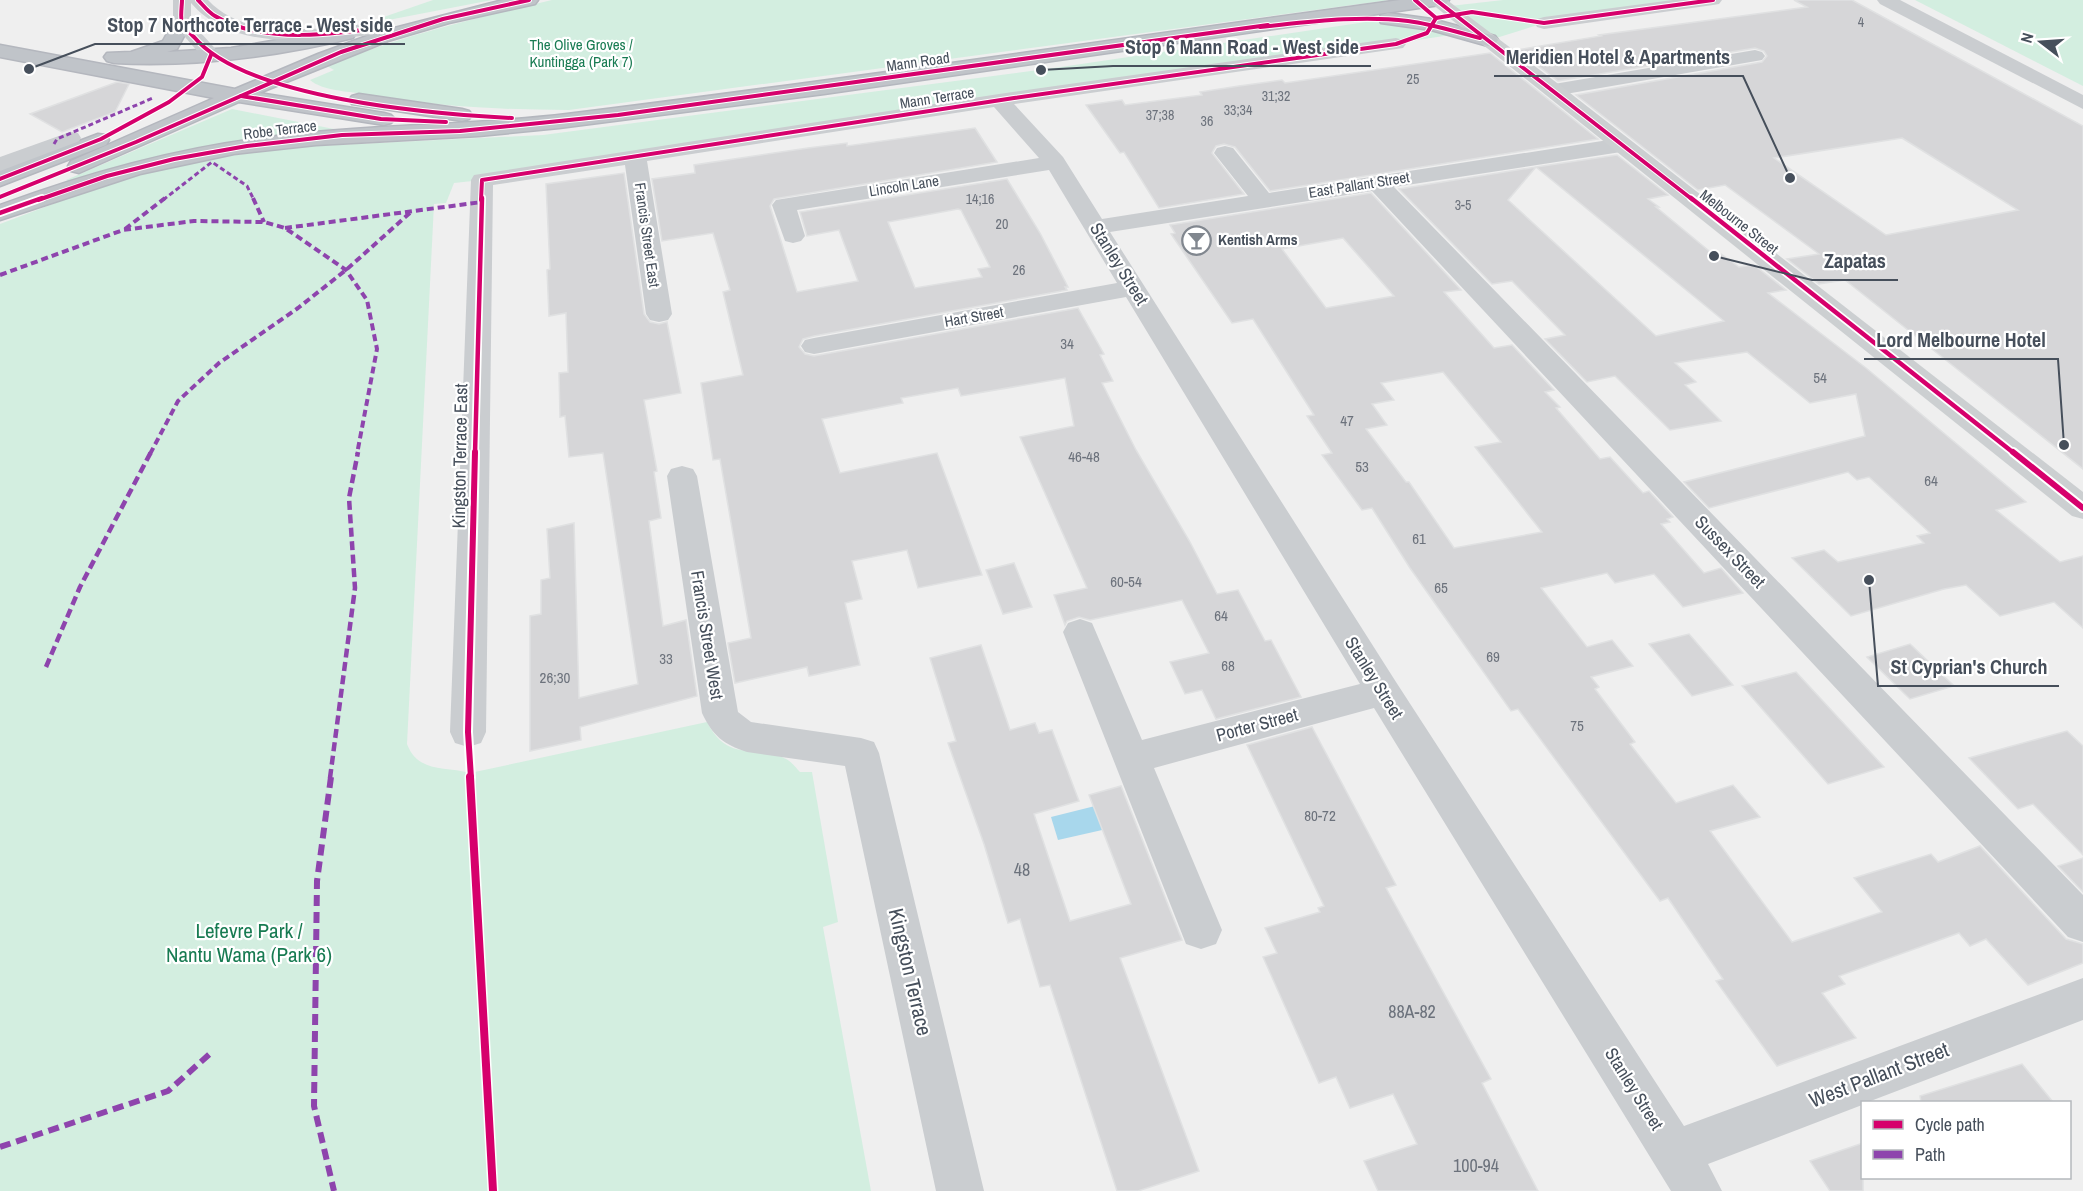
<svg xmlns="http://www.w3.org/2000/svg" width="2083" height="1191" viewBox="0 0 2083 1191" font-family="'Archivo Narrow',sans-serif">
<style>
.green{fill:#d3eee0}
.water{fill:#a8d7ec}
.building{fill:#d6d6d8;stroke:#e0e1e2;stroke-width:1.5;fill-rule:evenodd}
.lines{fill:none;stroke-linecap:round;stroke-linejoin:round}
.trunk-casing{stroke:#b4b7be;stroke-width:3}
.minor{fill:#cacdd0;fill-rule:evenodd}
.tertiary{fill:#cacdd0;fill-rule:evenodd}
.secondary{fill:#cccfd1;fill-rule:evenodd}
.trunk{fill:#c0c4c9;fill-rule:evenodd}
.quiet-far3{stroke:#8e44ad;stroke-width:3;stroke-dasharray:5 3;stroke-linecap:butt}
.quiet-far2{stroke:#8e44ad;stroke-width:4;stroke-dasharray:7 4;stroke-linecap:butt}
.quiet-far1{stroke:#8e44ad;stroke-width:4.5;stroke-dasharray:9 4.5;stroke-linecap:butt}
.quiet{stroke:#8e44ad;stroke-width:6;stroke-dasharray:11 6;stroke-linecap:butt}
.cycleway-far3-casing{stroke:#fff;stroke-width:6}
.cycleway-far2-casing{stroke:#fff;stroke-width:8}
.cycleway-far1-casing{stroke:#fff;stroke-width:10}
.cycleway-casing{stroke:#fff;stroke-width:11}
.cycleway-far3{stroke:#d6006c;stroke-width:4}
.cycleway-far2{stroke:#d6006c;stroke-width:4.5}
.cycleway-far1{stroke:#d6006c;stroke-width:6}
.cycleway{stroke:#d6006c;stroke-width:8}
.labels{text-anchor:middle;stroke-width:4.5;stroke-linejoin:round;paint-order:stroke}
.far-number-label{font-size:14px;fill:#6c727c}
.far-park-label{font-size:15px;fill:#187b52;stroke:#fff}
.far-street-label{font-size:15px;fill:#464f5b;stroke:#fff}
.far-poi-label{font-size:15px;font-weight:bold;fill:#464f5b;stroke:#fff;text-anchor:start}
.number-label{font-size:15px;fill:#6c727c}
.street-label{font-size:18px;fill:#464f5b;stroke:#fff}
.near-number-label{font-size:18px;fill:#6c727c}
.near-park-label{font-size:21px;fill:#187b52;stroke:#fff}
.near-street-label{font-size:21px;fill:#464f5b;stroke:#fff}
.leader{fill:none;stroke:#464f5b;stroke-width:2}
.callout-dot{fill:#464f5b;stroke:#fff;stroke-width:2}
.callout-label{font-size:20px;text-anchor:middle;font-weight:bold;fill:#464f5b;stroke:#fff;stroke-width:4.5;stroke-linejoin:round;paint-order:stroke}
</style>
<rect width="100%" height="100%" fill="#efefef"/>
<!-- green -->
<g class="green">
<polygon points="433,0 492,0 378,22 375,20"/>
<path d="M552 0H1390L569 110C499 110 432 106 363 94 347 91 323 91 310 80L334 70 327 66C400 36 475 18 552 0Z"/>
<polygon points="1503,0 1686,0 1544,23 1493,39 1450,6"/>
<polygon points="1915,0 2083,0 2083,86"/>
<path d="M1366 22 1396 23 1464 33 482 180 454 183 446 203 434 204 407 744C418 773 444 766 470 773L707 722C729 765 755 742 786 759 792 762 796 768 800 772H812L838 922 823 927 871 1191H0V224L82 193 154 171 229 156 295 147 543 135 1061 67Z"/>
<polygon points="232,109 334,129 213,145 169,154 70,182 66,180"/>
</g>
<!-- water -->
<polygon class="water" points="1103,804 1111,828 1058,840 1051,817"/>
<!-- building -->
<g class="building">
<path d="M1794 0H1852L2083 126V469L1845 280 1819 284 1787 259 1819 254 1725 185 1698 190 1576 95 1762 62 1767 56 1764 51 1755 48 1558 81 1517 50 1601 36 1599 35 1807 7ZM1902 138 2018 210 1886 235 1774 158Z"/>
<polygon points="1490,53 1598,139 1270,191 1235,147 1224,144 1216,146 1212,153 1244,194 1159,208 1124,152 1120,153 1086,105 1122,100 1125,105 1202,95 1200,92 1239,86 1282,80 1285,83"/>
<polygon points="117,82 129,84 115,112 62,132 30,114"/>
<path d="M975 128 997 162 774 199 770 206 797 292 858 281 839 230 807 236 800 212 1007 179 1040 233 1068 287H1065L1067 290 814 336 803 339 799 347 805 354 814 356 1078 308 1104 354 1100 355 1113 381 1102 383 1136 450 1190 542 1217 594 1238 590 1265 641 1271 640 1301 697 1216 719 1202 690 1185 694 1170 662 1209 653 1182 600 1090 620 1079 617 1067 621 1065 625 1054 595 1087 588 1020 437 1074 426 1065 378 961 396 958 388 901 398 903 403 822 419 840 473 937 453 982 575 918 588 907 550 852 561 862 599 845 603 860 665 809 676 807 667 735 683 728 643 751 638 720 459 713 460 701 383 743 375 723 292 730 290 713 233 662 241 652 179 695 173 694 165 808 148 847 143V146ZM958 209 961 210 990 267 978 269 982 277 915 288 888 222Z"/>
<polygon points="1617,155 1668,195 1648,199 1659,207 1656,207 1714,255 1721,254 1739,267 1754,265 1786,290 1768,293 1866,368 2026,502 1996,510 2060,562 2083,556 2083,628 2054,602 2000,616 1966,585 1944,589 1851,616 1792,558 1824,550 1838,562 1924,543 1917,536 1930,533 1869,477 1857,480 1848,472 1709,508 1684,482 1865,436 1856,394 1810,403 1747,352 1675,363 1696,382 1685,385 1721,421 1670,430 1615,376 1587,382 1545,339 1565,335 1512,281 1492,284 1399,189 1536,167 1508,200 1656,336 1724,321 1536,167"/>
<polygon points="624,173 644,314 650,322 659,324 667,322 681,393 644,400 657,471 654,472 661,518 649,521 663,626 686,620 697,696 580,727 581,740 530,751 530,616 541,614 541,580 550,578 547,529 574,523 579,698 638,684 603,453 569,457 565,416 560,417 559,373 568,372 566,313 549,316 547,270 550,269 546,184"/>
<path d="M1371 193 1461 290 1444 292 1494 348 1512 345 1554 390 1545 392 1560 407 1556 408 1600 459 1610 457 1643 493 1649 491 1673 517 1667 519 1670 522 1661 524 1704 573 1721 568 1743 593 1683 607 1654 574 1615 583 1607 573 1541 588 1587 647 1612 640 1633 666 1591 677 1599 687 1595 689 1635 742 1630 744 1676 803 1733 785 1760 817 1710 831 1792 942 1882 912 1854 878 1931 854 1938 862 1980 846 2066 939 2083 944V963L2028 985 1986 939 1970 946 1959 933 1839 976 1845 984 1822 993 1856 1038 1777 1066 1716 981 1723 979 1668 898 1660 901 1518 709 1511 711 1410 568 1372 508 1362 510 1322 455 1332 453 1307 416 1314 415 1253 319 1232 323 1171 234 1175 233 1170 225ZM1343 238 1394 296 1326 308 1282 249ZM1443 372 1501 442 1475 447 1542 532 1454 548 1409 482H1406L1366 429 1387 425 1372 404 1394 400 1381 383Z"/>
<polygon points="1014,563 1032,607 1003,614 986,570"/>
<polygon points="1689,634 1733,685 1692,696 1649,644"/>
<polygon points="1910,644 1954,686 1910,699 1867,657"/>
<polygon points="981,645 1010,730 1035,723 1039,733 1052,730 1079,801 1034,814 1070,921 1131,904 1089,795 1121,786 1182,940 1120,958 1199,1171 1138,1191 1117,1191 1050,985 1040,987 1020,919 1008,923 984,844 948,743 956,741 930,658"/>
<polygon points="1796,672 1884,767 1828,784 1742,686"/>
<polygon points="1312,727 1396,885 1386,888 1491,1079 1482,1083 1538,1191 1378,1191 1364,1161 1417,1144 1393,1094 1350,1108 1336,1077 1319,1083 1263,957 1277,953 1265,928 1320,912 1318,908 1324,906 1247,745"/>
<polygon points="2067,731 2083,746 2083,855 2033,804 2018,809 1969,758"/>
<polygon points="2083,858 2083,892 2058,866"/>
<polygon points="2022,1064 2053,1102 1921,1102 1920,1096"/>
<polygon points="1863,1143 1863,1191 1830,1191 1810,1161"/>
</g>
<g class="lines">
<defs>
<g id="trunk">
<polygon points="503,0 538,0 535,4 449,23 388,41 259,93 384,113 391,115 395,119 391,123 384,125 239,102 79,173 71,171 68,166 71,161 214,98 0,57 0,45 235,89 318,54 375,33"/>
<path d="M1400 0H1449L1446 4 1440 5 824 94 559 128 479 136 316 145 234 154 140 174 0 220V205C87 173 177 148 269 137 368 124 468 126 567 114 845 80 1123 38 1400 0Z"/>
<polygon points="1388,13 1432,19 1495,36 1498,40 1495,44 1488,46 1431,30 1381,23 1379,19 1381,15"/>
<path d="M182 17 189 19 191 23 177 49 167 52 231 48 346 28 353 30 355 34 353 38C275 57 194 67 114 63L107 61 104 57 107 53 131 52 163 41 175 19Z"/>
<polygon points="359,94 462,109 469,111 472,115 469,119 462,121 352,104 349,100 352,96"/>
<polygon points="98,134 106,135 109,140 106,145 0,186 0,171"/>
</g>
</defs>
<!-- trunk casing -->
<use href="#trunk" class="trunk-casing"/>
<!-- minor -->
<g class="minor">
<polygon points="1673,0 1722,0 1719,4 1713,5 1544,29 1537,27 1535,23 1537,19 1544,17"/>
<polygon points="1877,0 1900,0 2083,95 2083,109 1880,4"/>
<polygon points="1396,38 1403,40 1406,44 1403,48 1014,104 1063,157 1102,219 1248,196 1214,153 1217,148 1225,146 1233,148 1269,193 1621,138 1629,140 1632,145 1629,150 1621,152 1394,187 2083,895 2083,942 2068,937 1372,191 1110,232 1396,682 1684,1126 2083,978 2083,1020 1868,1102 1862,1102 1862,1105 1708,1164 1722,1191 1671,1191 1374,708 1154,768 1222,930 1216,944 1201,949 1186,944 1063,632 1068,623 1080,619 1092,623 1142,740 1360,684 1126,297 814,354 805,352 801,346 805,340 814,338 1117,283 1049,170 797,210 805,236 801,241 793,243 785,241 772,205 776,200 1039,158 994,107 647,161 672,314 668,320 659,322 650,320 646,314 625,165 493,185 486,732 481,743 468,747 455,743 450,732 471,180 474,175 999,94"/>
<polygon points="1755,50 1762,52 1765,56 1762,60 1554,96 1547,94 1544,90 1547,86 1554,84"/>
<polygon points="70,132 78,133 81,138 78,143 0,172 0,157"/>
<path d="M682 466 693 469 697 476 738 712 751 722 861 738 874 742 879 753 984 1191H936L845 766 747 752C723 744 713 736 702 713L667 476 671 469Z"/>
</g>
<!-- tertiary -->
<path class="tertiary" d="M173 0H208C247 42 321 28 373 23L380 25 382 29 380 33 373 35C314 40 234 53 191 3V22L221 55 218 59H204L173 23Z"/>
<!-- secondary -->
<polygon class="secondary" points="1427,0 1447,0 1561,86 2083,492 2083,519 2072,516"/>
<!-- trunk -->
<use href="#trunk" class="trunk"/>
<!-- quiet-far3 -->
<g class="quiet-far3">
<polyline points="54,144 57,139 153,98"/>
<polyline points="163,200 212,162 247,186 254,200"/>
</g>
<!-- quiet-far2 -->
<g class="quiet-far2">
<polyline points="253,198 264,222"/>
<polyline points="285,228 482,202"/>
<polyline points="125,229 165,198"/>
<polyline points="0,275 123,230 194,221 264,222 285,228 346,270 367,300 377,349 357,454"/>
<polyline points="150,454 178,401 219,363 298,308 346,270 412,211"/>
</g>
<!-- quiet-far1 -->
<g class="quiet-far1">
<polyline points="46,667 80,587 151,452"/>
<polyline points="330,778 355,588 349,498 358,452"/>
</g>
<!-- quiet -->
<g class="quiet">
<polyline points="331,777 317,881 314,1106 334,1191"/>
<polyline points="0,1147 168,1091 212,1052"/>
</g>
<defs>
<g id="cycleway-far3">
<path d="M182 0C182 6 180 17 182 23 184 28 190 33 194 37 246 99 432 114 512 118"/>
<path d="M198 0C203 5 208 12 215 16 262 45 339 34 392 26"/>
<polyline points="1415,0 1436,18 1472,12 1544,23 1713,0"/>
<polyline points="1436,0 1693,200"/>
<path d="M1260 27C1309 22 1359 15 1408 21 1432 24 1456 32 1480 38"/>
<polyline points="241,96 381,119 446,122"/>
<polyline points="0,179 101,139 169,102 202,77 211,55"/>
<polyline points="0,197 136,142 341,52 443,19 529,0"/>
<polyline points="38,200 107,176 174,159 247,146 342,135 460,131 618,115 1268,25"/>
<polyline points="481,200 482,180 1014,98 1396,44 1427,33 1436,18"/>
</g>
<g id="cycleway-far2">
<polyline points="1691,198 2015,454"/>
<polyline points="0,213 42,198"/>
<polyline points="475,454 482,198"/>
</g>
<g id="cycleway-far1">
<polyline points="2013,452 2083,508"/>
<polyline points="471,778 468,732 475,452"/>
</g>
<polyline id="cycleway" points="470,777 493,1191"/>
</defs>
<!-- cycleway-far3 casing -->
<use href="#cycleway-far3" class="cycleway-far3-casing"/>
<!-- cycleway-far2 casing -->
<use href="#cycleway-far2" class="cycleway-far2-casing"/>
<!-- cycleway-far1 casing -->
<use href="#cycleway-far1" class="cycleway-far1-casing"/>
<!-- cycleway casing -->
<use href="#cycleway" class="cycleway-casing"/>
<!-- cycleway-far3 -->
<use href="#cycleway-far3" class="cycleway-far3"/>
<!-- cycleway-far2 -->
<use href="#cycleway-far2" class="cycleway-far2"/>
<!-- cycleway-far1 -->
<use href="#cycleway-far1" class="cycleway-far1"/>
<!-- cycleway -->
<use href="#cycleway" class="cycleway"/>
</g>
<!-- icons -->
<defs>
<symbol id="bar-ring" viewBox="-11 -11 22 22"><circle r="9.5" fill="#fff" stroke="#81878f" stroke-width="1.5"/><path d="M-6-5H6L.8 .8V4.5H3.5V6h-7V4.5H-.8V.8Z" fill="#81878f"/></symbol>
</defs>
<g fill-rule="evenodd">
<use href="#bar-ring" x="1180" y="224" width="33" height="33"/>
</g>
<g class="labels">
<!-- far-number labels -->
<g class="far-number-label">
<text x="1861" y="27">4</text>
<text x="1413" y="84">25</text>
<text x="1276" y="101">31;32</text>
<text x="1238" y="115">33;34</text>
<text x="1160" y="120">37;38</text>
<text x="1207" y="126">36</text>
<text x="980" y="204">14;16</text>
<text x="1463" y="210">3-5</text>
<text x="1002" y="229">20</text>
<text x="1019" y="275">26</text>
</g>
<!-- far-park labels -->
<g class="far-park-label">
<text x="581" y="50">The Olive Groves /<tspan x="581" dy="17">Kuntingga (Park 7)</tspan></text>
</g>
<!-- far-street labels -->
<g class="far-street-label">
<text transform="translate(918 62) rotate(-8)" y="5">Mann Road</text>
<text transform="translate(937 98) rotate(-9)" y="5">Mann Terrace</text>
<text transform="translate(280 130) rotate(-7)" y="5">Robe Terrace</text>
<text transform="translate(1359 185) rotate(-9)" y="5">East Pallant Street</text>
<text transform="translate(904 186) rotate(-9)" y="5">Lincoln Lane</text>
<text transform="translate(1739 222) rotate(38)" y="5">Melbourne Street</text>
<text transform="translate(647 235) rotate(82)" y="5">Francis Street East</text>
<text transform="translate(974 317) rotate(-10)" y="5">Hart Street</text>
</g>
<!-- far-poi labels -->
<g class="far-poi-label">
<text x="1218" y="245">Kentish Arms</text>
</g>
<!-- number labels -->
<g class="number-label">
<text x="1067" y="349">34</text>
<text x="1820" y="383">54</text>
<text x="1347" y="426">47</text>
<text x="1084" y="462">46-48</text>
<text x="1362" y="472">53</text>
<text x="1931" y="486">64</text>
<text x="1419" y="544">61</text>
<text x="1126" y="587">60-54</text>
<text x="1441" y="593">65</text>
<text x="1221" y="621">64</text>
<text x="1493" y="662">69</text>
<text x="666" y="664">33</text>
<text x="1228" y="671">68</text>
<text x="555" y="683">26;30</text>
<text x="1577" y="731">75</text>
<text x="1320" y="821">80-72</text>
</g>
<!-- street labels -->
<g class="street-label">
<text transform="translate(1119 264) rotate(58)" y="6">Stanley Street</text>
<text transform="translate(460 456) rotate(-89)" y="6">Kingston Terrace East</text>
<text transform="translate(1730 552) rotate(46)" y="6">Sussex Street</text>
<text transform="translate(707 635) rotate(81)" y="6">Francis Street West</text>
<text transform="translate(1374 678) rotate(58)" y="6">Stanley Street</text>
<text transform="translate(1257 725) rotate(-15)" y="6">Porter Street</text>
<text transform="translate(1634 1089) rotate(58)" y="6">Stanley Street</text>
</g>
<!-- near-number labels -->
<g class="near-number-label">
<text x="1022" y="876">48</text>
<text x="1412" y="1018">88A-82</text>
<text x="1476" y="1172">100-94</text>
</g>
<!-- near-park labels -->
<g class="near-park-label">
<text x="249" y="938">Lefevre Park /<tspan x="249" dy="24">Nantu Wama (Park 6)</tspan></text>
</g>
<!-- near-street labels -->
<g class="near-street-label">
<text transform="translate(910 972) rotate(77)" y="7">Kingston Terrace</text>
<text transform="translate(1879 1075) rotate(-21)" y="7">West Pallant Street</text>
</g>
</g>
<!-- callouts -->
<path class="leader" d="M29 69L95 44H405M1041 70L1113 66H1371M1790 178L1743 76H1494M1714 256L1812 280H1898M2064 445L2058 359H1864M1869 580L1878 686H2059"/>
<g class="callout-dot">
<circle cx="29" cy="69" r="6"/>
<circle cx="1041" cy="70" r="6"/>
<circle cx="1790" cy="178" r="6"/>
<circle cx="1714" cy="256" r="6"/>
<circle cx="2064" cy="445" r="6"/>
<circle cx="1869" cy="580" r="6"/>
</g>
<g class="callout-label">
<text x="250" y="32">Stop 7 Northcote Terrace - West side</text>
<text x="1242" y="54">Stop 6 Mann Road - West side</text>
<text x="1618" y="64">Meridien Hotel &amp; Apartments</text>
<text x="1855" y="268">Zapatas</text>
<text x="1961" y="347">Lord Melbourne Hotel</text>
<text x="1969" y="674">St Cyprian's Church</text>
</g>
<!-- legend -->
<rect x="1861" y="1101" width="210" height="78" fill="#ffffff" stroke="#b5b9bd" stroke-width="1.5"/>
<rect x="1873" y="1120" width="30" height="9" fill="#d6006c" stroke="#b5b9bd" stroke-width="1.5"/>
<text x="1915" y="1131" font-size="18" fill="#464f5b">Cycle path</text>
<rect x="1873" y="1150" width="30" height="9" fill="#8e44ad" stroke="#b5b9bd" stroke-width="1.5"/>
<text x="1915" y="1161" font-size="18" fill="#464f5b">Path</text>
<!-- north arrow -->
<g transform="translate(2041 42) rotate(287)" stroke="#ffffff" stroke-width="4.5" paint-order="stroke">
<path d="M0-4.5L10 22L0 15L-10 22Z" fill="#464f5b"/>
<text y="-9" font-size="16" font-weight="bold" text-anchor="middle" fill="#464f5b">N</text>
</g>
</svg>
